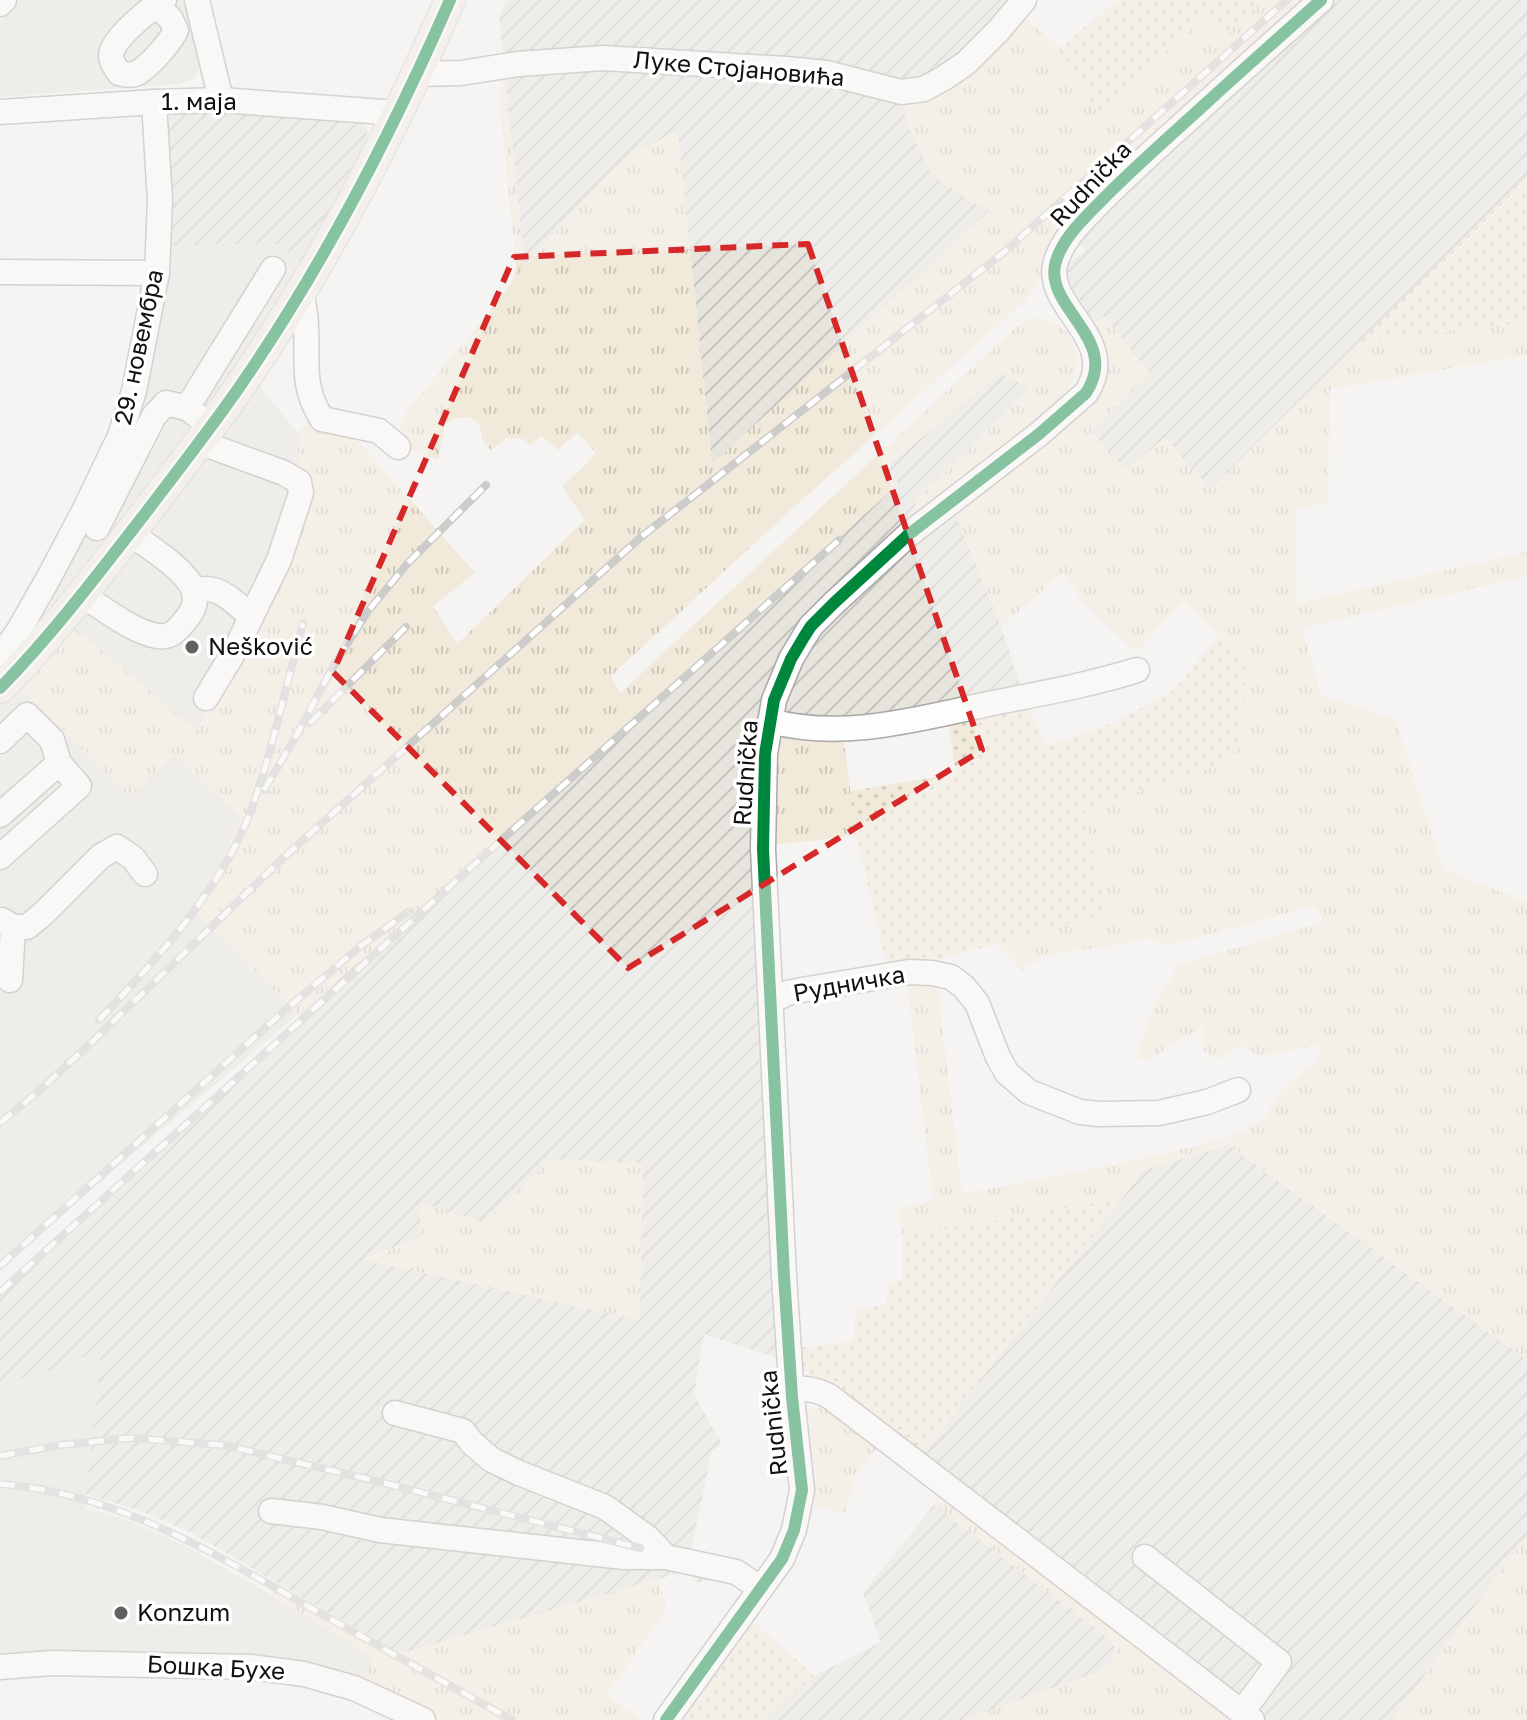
<svg xmlns="http://www.w3.org/2000/svg" width="1527" height="1720" viewBox="0 0 1527 1720" font-family="'Golos Text',sans-serif">
<style>
.built{fill:#e6e4dd}
.industrial{fill:url(#industrial-furrows);fill-rule:evenodd}
.grass{fill:url(#grass-tufts)}
.garden{fill:url(#garden-dots)}
.lines{fill:none;stroke-linecap:round;stroke-linejoin:round}
.minor-casing{stroke:#aaa9a7;stroke-width:27}
.major-casing{stroke:#d1d0cf;stroke-width:33}
.minor{stroke:#fefdfd;stroke-width:24}
.major{stroke:#f0ece5;stroke-width:30}
.rail-casing{stroke:#cccccb;stroke-width:8}
.rail{stroke:#fff;stroke-width:5;stroke-dasharray:15;stroke-linecap:butt}
.cycleway-casing{stroke:#fff;stroke-width:17}
.cycleway{stroke:#00873e;stroke-width:12}
.marked{fill:none;stroke:#d62828;stroke-width:6;stroke-dasharray:16 10;stroke-linejoin:round}
.poi-dot{fill:#62605f;stroke:#fff;stroke-width:3}
.labels{text-anchor:middle;stroke-width:7;stroke-linejoin:round;paint-order:stroke}
.street-label{font-size:24px;fill:#121110;stroke:#fff}
.poi-label{font-size:24px;fill:#121110;stroke:#fff;text-anchor:start}
</style>
<defs>
<pattern id="industrial-furrows" width="10" height="10" patternUnits="userSpaceOnUse" patternTransform="scale(2)"><rect width="10" height="10" fill="#e6e4dd"/><path d="M-1 1l2-2M0 10L10 0M9 11l2-2" fill="none" stroke="#c4c3bd"/></pattern>
<pattern id="grass-tufts" width="24" height="20" patternUnits="userSpaceOnUse" patternTransform="scale(2)"><rect width="24" height="20" fill="#f1eada"/><path d="M3 7l-1-3M5 7V3M7 7l1-3M15 17l-1-3M17 17v-4M19 17l1-3" fill="none" stroke="#cec8ba"/></pattern>
<pattern id="garden-dots" width="8" height="8" patternUnits="userSpaceOnUse" patternTransform="scale(2)"><rect width="8" height="8" fill="#f1eada"/><path d="M2 2h.1M6 6h.1" fill="none" stroke="#cec8ba" stroke-width="1.8" stroke-linecap="round"/></pattern>
</defs>
<rect width="100%" height="100%" fill="#f6f4f2"/>
<!-- built -->
<g class="built">
<polygon points="20,0 188,0 202,62 194,79 178,84 0,97 0,22"/>
<polygon points="274,243 320,273 253,379 298,433 298,466 294,492 271,560 197,733 241,817 223,860 192,908 298,1014 0,1267 0,707 20,687 72,626 47,603 141,404 154,353 168,246"/>
<polygon points="101,1349 85,1508 127,1520 181,1544 262,1589 375,1658 362,1682 0,1659 0,1383 40,1374"/>
</g>
<!-- industrial -->
<g class="industrial">
<polygon points="506,0 1004,0 1012,7 969,201 991,210 712,464 678,133 666,136 610,173 524,266 499,16"/>
<polygon points="1336,0 1527,0 1527,178 1210,490 1165,438 1126,471 1090,430 1150,374 1104,316 1094,324 1062,270 1085,250 1077,239 1198,122"/>
<polygon points="172,110 205,110 356,118 367,128 368,143 304,263 274,243 168,246 166,122"/>
<path d="M1000 372 1030 388 917 500 906 529 852 573 765 707 752 792 755 860 756 952 780 1359 704 1334 694 1395 722 1444 712 1451 690 1555 719 1578 698 1583 686 1571 400 1654 190 1532 141 1511 86 1494 101 1350 40 1374 0 1383V1292L305 1021 298 1014 546 802 898 484 885 468ZM552 1159 639 1320 364 1259 419 1238 484 1222Z"/>
<polygon points="954,511 999,621 1020,684 842,726 780,718 796,672 819,632 887,569"/>
<polygon points="1228,1145 1527,1360 1527,1535 1392,1720 1265,1720 921,1456 1144,1170"/>
<polygon points="934,1505 1111,1640 1116,1650 1110,1664 1097,1672 963,1720 763,1720 814,1676 881,1642 863,1593"/>
</g>
<!-- grass -->
<g class="grass">
<path d="M1263 0H1311L1184 112 1057 232 1047 248 1045 263 1038 286 1025 301 793 508 611 676 620 693 1014 329C1021 325 1028 319 1037 318 1049 317 1068 330 1073 341 1078 350 1077 369 1074 378 1069 394 1054 406 1042 417L906 529 917 500 1030 389 1000 373 885 468 898 484 546 802 298 1014 191 908 223 860 241 817 174 755 129 797 20 687 72 626 198 732 271 560 294 492 298 466V433L313 416H336L475 573 433 606 457 644 585 520 562 487 596 454 578 432 558 450 541 436 530 445 524 439 506 438 491 450 482 440C483 415 462 411 445 425L438 459C411 454 390 446 404 415L508 288 514 278 516 266 500 109 501 88 505 75 525 266 610 173 637 149 678 133 712 464 990 210 969 201 932 176 905 120 904 99 1022 16 1060 48 1098 113 1206 15 1224 35Z"/>
<path d="M1104 316 1151 374 1091 431 1126 470 1165 437 1210 489 1359 342 1527 322V355L1330 389 1328 502 1295 510 1297 603 1527 552V576L1302 628 1321 695 1395 720 1444 870 1527 902V1360L1228 1145 1144 1170 1121 1199 902 1236 898 1209 933 1200 907 981 937 982 962 1194 1137 1160 1224 1139 1262 1121 1285 1086 1316 1064 1322 1044 1260 1056 1241 1045 1216 1060 1203 1050 1204 1026 1146 1061 1136 1056 1154 1005 1179 965 1324 922 1315 906 1169 945 1145 937 1109 947 1070 951 1046 956 1022 970 996 943 1106 913 1084 809 1226 763 1245 660 1183 600 1136 653 1081 600 1063 572 1001 627 954 511 1103 378C1108 355 1104 346 1094 324Z"/>
<polygon points="780,718 842,726 856,836 772,845 772,766"/>
<polygon points="552,1159 643,1163 640,1320 363,1260 419,1239 421,1203 484,1222"/>
<polygon points="822,1406 879,1445 855,1476 845,1513 810,1507 816,1478 805,1418 809,1410"/>
<polygon points="937,1489 1237,1720 963,1720 1097,1672 1110,1664 1116,1650 1111,1640 934,1505"/>
<polygon points="1527,1535 1527,1720 1392,1720"/>
<polygon points="658,1579 667,1607 607,1695 642,1720 430,1720 359,1686 375,1657 273,1597 276,1582 400,1654"/>
</g>
<!-- garden -->
<g class="garden">
<polygon points="1118,0 1263,0 1224,35 1206,15 1098,113 1060,48"/>
<polygon points="1527,178 1527,322 1359,342"/>
<polygon points="1219,635 1245,660 1242,742 1226,763 1084,809 1106,913 905,969 888,969 856,836 850,791 956,774 948,719 1027,703 1045,747 1115,722 1175,689"/>
<polygon points="1121,1199 921,1456 799,1367 799,1348 854,1341 855,1310 886,1304 888,1283 902,1280 902,1236"/>
<polygon points="751,1620 814,1676 763,1720 683,1720"/>
</g>
<g class="lines">
<defs>
<g id="minor">
<polyline points="197,0 221,100"/>
<polyline points="0,4 4,0"/>
<path d="M156 6 170 18 176 30C171 42 150 65 139 72 132 76 126 75 119 73 116 68 111 62 111 56 110 40 151 8 164 0"/>
<polyline points="417,74 461,73 518,64 603,58 786,69 827,73 901,92 924,89 944,78 966,63 998,31 1024,0"/>
<polyline points="0,112 154,102 221,100 398,113"/>
<polyline points="0,272 157,273"/>
<path d="M301 289C303 302 306 314 306 327 308 364 301 386 322 419L379 431 398 447"/>
<polyline points="211,426 187,408 273,269"/>
<polyline points="199,442 284,473 299,482 301,493 279,560 251,617"/>
<polyline points="97,528 154,416 166,403 187,408"/>
<path d="M194 592C198 591 202 589 207 589 223 589 240 607 251 617L237 647 206 698"/>
<path d="M82 595C103 608 133 632 157 636 169 638 176 632 183 623 190 615 196 607 195 596 193 573 148 547 130 533"/>
<polyline points="0,657 19,630 48,579 85,509 120,436 134,391 157,273 160,201 154,102"/>
<path d="M770 721C845 741 920 718 993 703 1043 693 1089 685 1137 670"/>
<polyline points="0,741 27,715 52,740 59,763 79,786 0,857"/>
<polyline points="0,815 59,763"/>
<polyline points="2,920 13,927 10,980"/>
<polyline points="13,927 27,927 44,913 101,856 117,847 133,858 145,874"/>
<polyline points="772,1001 787,993 802,990 909,972 932,973 951,977 964,987 977,1003 998,1057 1007,1073 1029,1092 1080,1112 1100,1114 1159,1113 1207,1102 1238,1090"/>
<path d="M791 1389C806 1388 815 1389 829 1396L1252 1720"/>
<polyline points="395,1413 463,1431 472,1443 492,1460 519,1473 605,1507 648,1538 666,1557"/>
<polyline points="271,1511 322,1517 380,1530 624,1557 666,1557 736,1572 760,1588"/>
<polyline points="1145,1557 1279,1662 1242,1712"/>
<polyline points="0,1667 52,1663 252,1667 304,1674 354,1688 423,1720"/>
<path d="M666 1720 782 1559 794 1530 802 1490 792 1397 784 1276 763 849 765 754 774 700 791 659 804 637 811 626 834 603 908 535 1039 434 1086 393C1121 340 1046 309 1055 265 1061 238 1087 216 1105 197 1137 165 1170 136 1203 106 1242 70 1282 35 1321 0"/>
</g>
<path id="major" d="M0 688C52 635 98 574 144 515 175 474 208 432 238 389 322 268 391 135 450 0"/>
</defs>
<!-- minor casing -->
<use href="#minor" class="minor-casing"/>
<!-- major casing -->
<use href="#major" class="major-casing"/>
<!-- minor -->
<use href="#minor" class="minor"/>
<!-- major -->
<use href="#major" class="major"/>
<defs>
<g id="rail">
<polyline points="310,723 406,627"/>
<polyline points="264,790 295,738 335,663 368,611 408,563 486,485"/>
<path d="M99 1020C156 960 220 891 250 813 272 753 286 685 303 623"/>
<polyline points="0,1123 40,1090 94,1040 282,859 641,537 1004,252 1287,0"/>
<polyline points="0,1266 285,1010 362,945 408,912"/>
<polyline points="0,1292 479,860 839,540"/>
<polyline points="0,1456 60,1445 131,1438 223,1445 368,1479 640,1548"/>
<path d="M0 1484C114 1493 206 1549 304 1604 373 1643 442 1681 512 1720"/>
</g>
</defs>
<!-- rail casing -->
<use href="#rail" class="rail-casing"/>
<!-- rail -->
<use href="#rail" class="rail"/>
<defs>
<g id="cycleway">
<path d="M0 688C52 635 98 574 144 515 175 474 208 432 238 389 322 268 391 135 450 0"/>
<path d="M666 1720 782 1559 794 1530 802 1490 792 1397 784 1276 763 849 765 754 774 700 791 659 804 637 811 626 834 603 908 535 1039 434 1086 393C1121 340 1046 309 1055 265 1061 238 1087 216 1105 197 1137 165 1170 136 1203 106 1242 70 1282 35 1321 0"/>
</g>
</defs>
<!-- cycleway casing -->
<use href="#cycleway" class="cycleway-casing"/>
<!-- cycleway -->
<use href="#cycleway" class="cycleway"/>
</g>
<!-- marked area -->
<path d="M0 0H1527V1720H0ZM808 244 982 750 628 968 333 672 514 257Z" fill="#f6f4f2" fill-opacity=".55" fill-rule="evenodd"/>
<path class="marked" d="M808 244 982 750 628 968 333 672 514 257Z"/>
<!-- markers -->
<g class="poi-dot">
<circle cx="192" cy="647" r="8"/>
<circle cx="121" cy="1613" r="8"/>
</g>
<g class="labels">
<!-- street labels -->
<g class="street-label">
<text transform="translate(739 69) rotate(5)" y="8">Луке Стојановића</text>
<text x="199" y="110">1. маја</text>
<text transform="translate(1091 184) rotate(-47)" y="8">Rudnička</text>
<text transform="translate(139 347) rotate(-78)" y="8">29. новембра</text>
<text transform="translate(746 773) rotate(-86)" y="8">Rudnička</text>
<text transform="translate(849 984) rotate(-10)" y="8">Рудничка</text>
<text transform="translate(774 1423) rotate(-96)" y="8">Rudnička</text>
<text transform="translate(216 1668) rotate(3)" y="8">Бошка Бухе</text>
</g>
<!-- poi labels -->
<g class="poi-label">
<text x="208" y="655">Nešković</text>
<text x="137" y="1621">Konzum</text>
</g>
</g>
</svg>
